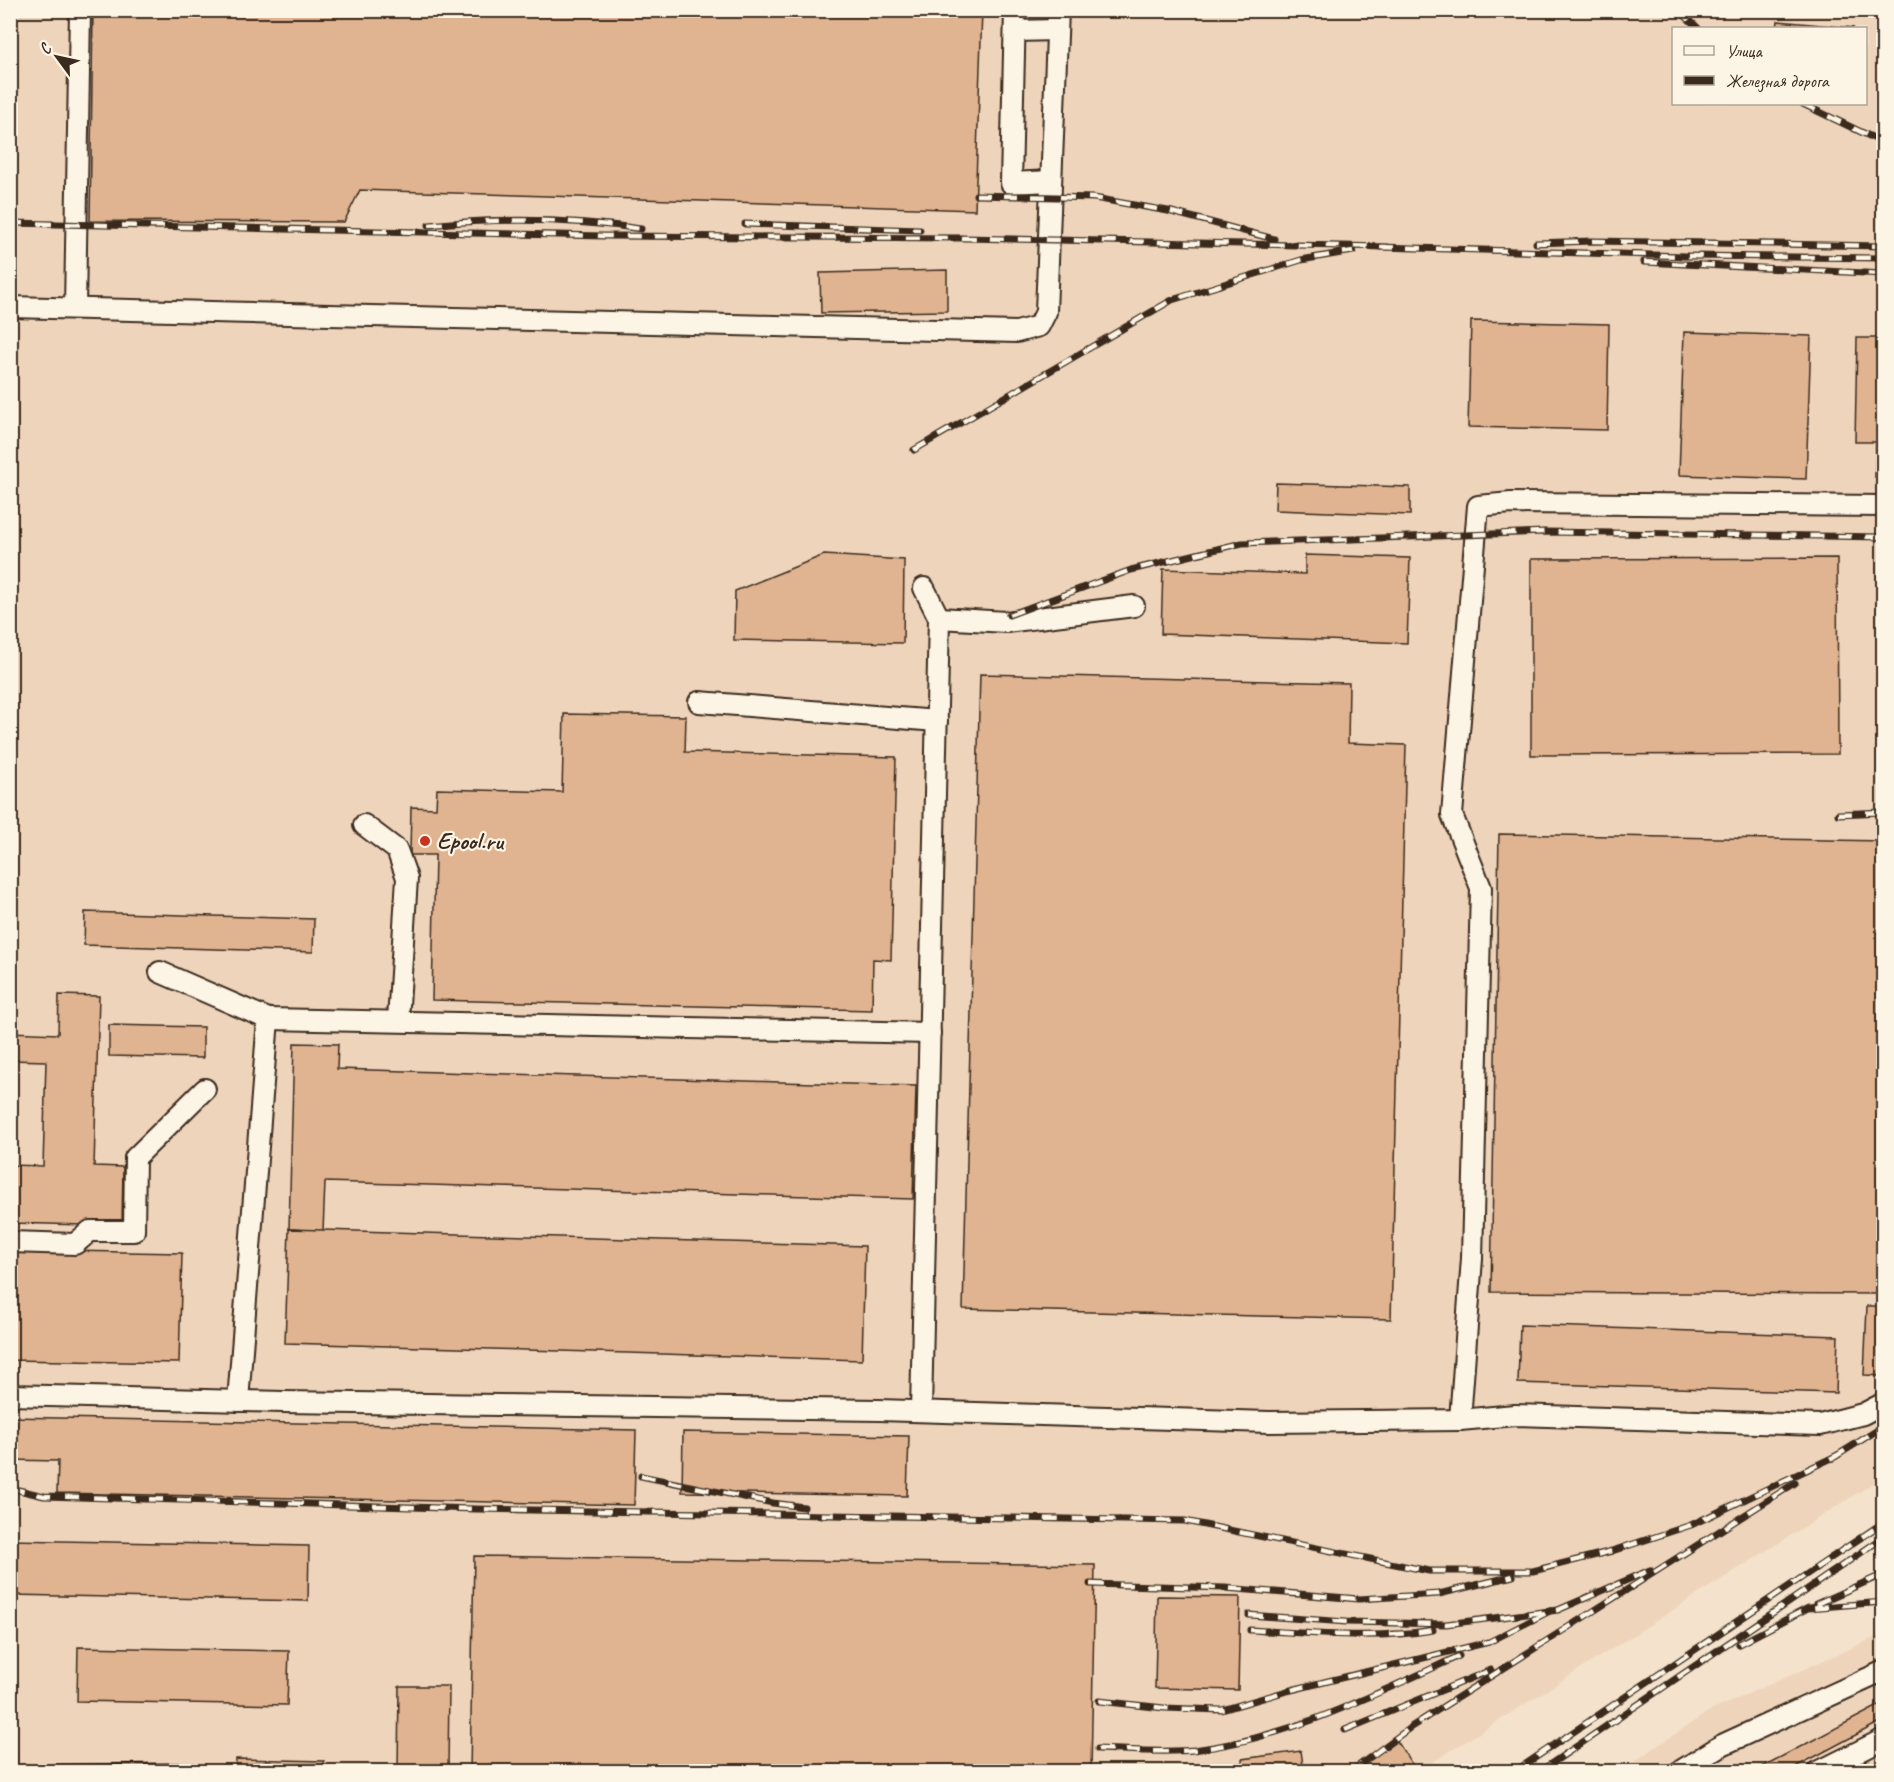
<svg xmlns="http://www.w3.org/2000/svg" width="1894" height="1782" viewBox="0 0 1894 1782" font-family="Caveat,sans-serif">
<style>
.built{fill:#eed4ba;fill-rule:evenodd}
.building{fill:#e0b490;stroke:#3b2a1e;stroke-width:1.5}
.lines{fill:none;stroke-linecap:round;stroke-linejoin:round}
.minor-casing{stroke:#3b2a1e;stroke-width:24}
.minor{stroke:#fcf5e5;stroke-width:20}
.rail-casing{stroke:#3b2a1e;stroke-width:7}
.rail{stroke:#fcf5e5;stroke-width:4.5;stroke-dasharray:14;stroke-linecap:butt}
.poi-dot{fill:#c8321e;stroke:#fcf5e5;stroke-width:2}
.labels{text-anchor:middle;stroke-width:4.5;stroke-linejoin:round;paint-order:stroke}
.poi-label{font-size:24px;font-weight:bold;fill:#3b2a1e;stroke:#fcf5e5;text-anchor:start}
</style>
<rect width="100%" height="100%" fill="#f4e2cc"/>
<filter id="ink" filterUnits="userSpaceOnUse"><feTurbulence type="fractalNoise" baseFrequency=".0167" numOctaves="2"/><feDisplacementMap in="SourceGraphic" scale="12" xChannelSelector="R" yChannelSelector="G"/><feConvolveMatrix kernelMatrix="1 2 1 2 8 2 1 2 1" color-interpolation-filters="sRGB"/></filter>
<g filter="url(#ink)">
<!-- built -->
<g class="built">
<path d="M11 11H1883V1477L1419 1771 11 1772ZM1674 28H1866V104H1674Z"/>
<polygon points="1883,1634 1883,1771 1619,1772 1708,1712"/>
</g>
<!-- building -->
<g class="building">
<polygon points="93,10 982,10 975,210 360,190 344,222 90,221"/>
<polygon points="1778,21 1854,28 1777,28"/>
<polygon points="947,270 947,311 821,313 820,273"/>
<polygon points="1471,321 1609,324 1607,430 1468,427"/>
<polygon points="1684,332 1811,336 1806,479 1679,475"/>
<polygon points="1857,338 1884,338 1884,477 1875,477 1876,442 1855,442"/>
<polygon points="1276,483 1410,487 1410,515 1275,510"/>
<polygon points="824,555 904,560 903,643 734,640 735,591"/>
<polygon points="1305,555 1410,558 1407,643 1161,634 1163,569 1305,574"/>
<polygon points="1837,558 1838,754 1531,755 1531,559"/>
<polygon points="980,674 1349,683 1348,743 1406,745 1391,1319 963,1309"/>
<polygon points="564,714 686,716 685,752 896,757 891,960 873,959 872,1010 432,1000 435,855 410,855 411,807 436,808 437,789 562,792"/>
<polygon points="1499,834 1884,841 1884,1294 1491,1292"/>
<polygon points="85,912 314,919 313,952 84,945"/>
<polygon points="59,995 99,996 94,1166 123,1167 122,1226 10,1223 10,1165 43,1166 46,1061 10,1060 10,1032 58,1034"/>
<polygon points="109,1025 203,1027 203,1058 109,1056"/>
<polygon points="294,1043 338,1044 337,1069 916,1086 913,1199 325,1182 323,1231 289,1229"/>
<polygon points="289,1229 865,1246 862,1360 285,1343"/>
<polygon points="10,1250 182,1253 179,1363 10,1360"/>
<polygon points="1867,1306 1884,1306 1884,1376 1864,1375"/>
<polygon points="1520,1325 1838,1336 1836,1393 1518,1383"/>
<polygon points="10,1417 636,1430 634,1505 57,1493 58,1461 10,1460"/>
<polygon points="683,1432 909,1436 907,1496 682,1492"/>
<polygon points="10,1540 309,1546 308,1601 10,1595"/>
<polygon points="474,1556 1095,1565 1091,1772 470,1772"/>
<polygon points="1157,1596 1240,1597 1238,1690 1155,1688"/>
<polygon points="10,1639 15,1639 16,1772 10,1772"/>
<polygon points="78,1647 289,1651 287,1705 77,1701"/>
<polygon points="399,1686 449,1686 448,1772 398,1772"/>
<polygon points="1884,1703 1884,1720 1786,1772 1752,1772"/>
<polygon points="1397,1741 1417,1772 1353,1772"/>
<polygon points="1301,1751 1304,1772 1243,1772 1242,1759"/>
<polygon points="236,1759 324,1761 324,1772 235,1772"/>
<polygon points="185,1763 185,1772 40,1772 40,1765"/>
</g>
<g class="lines">
<defs>
<g id="minor">
<polyline points="1015,10 1011,183 1051,181"/>
<polyline points="1015,31 1057,30"/>
<polyline points="10,307 1017,332 1039,326 1046,312 1058,10"/>
<polyline points="75,308 80,10"/>
<polyline points="924,588 939,618"/>
<polyline points="699,702 937,721"/>
<polyline points="364,825 397,850 407,878 398,1021"/>
<polyline points="160,972 268,1019"/>
<polyline points="10,1242 75,1244 90,1231 134,1231 135,1158 205,1089"/>
<polyline points="10,1395 283,1402 879,1410 1269,1422 1460,1420 1515,1415 1820,1425 1863,1414 1884,1403"/>
<polyline points="238,1401 268,1019 930,1033"/>
<polyline points="921,1411 939,618 1006,622 1134,606"/>
<polyline points="1460,1420 1472,1258 1481,888 1452,815 1478,506 1511,503 1884,506"/>
<polyline points="1679,1772 1722,1745 1884,1671"/>
<polyline points="1818,1772 1884,1739"/>
</g>
</defs>
<!-- minor casing -->
<use href="#minor" class="minor-casing"/>
<!-- minor -->
<use href="#minor" class="minor"/>
<defs>
<g id="rail">
<polyline points="1679,10 1698,28"/>
<polyline points="1803,104 1884,143"/>
<polyline points="976,195 1094,198 1168,211 1274,239"/>
<polyline points="10,223 604,236 964,238 1387,247"/>
<polyline points="745,224 920,230"/>
<path d="M429 225C498 218 572 219 641 229"/>
<polyline points="1536,243 1592,241 1884,246"/>
<polyline points="1380,247 1686,256 1884,258"/>
<polyline points="1644,262 1884,274"/>
<polyline points="914,450 1172,300 1301,260 1353,251"/>
<polyline points="1009,615 1131,570 1242,543 1544,532 1884,537"/>
<polyline points="1838,814 1884,812"/>
<polyline points="1833,1458 1884,1426"/>
<polyline points="641,1476 773,1503 804,1507"/>
<polyline points="10,1488 44,1496 476,1509 1185,1521 1429,1571 1533,1571 1612,1551 1691,1525 1838,1455"/>
<polyline points="1090,1584 1225,1588 1359,1599 1439,1594 1513,1576"/>
<polyline points="1816,1604 1884,1574"/>
<polyline points="1249,1615 1346,1622 1446,1624 1558,1610 1650,1570"/>
<path d="M1250 1630C1309 1633 1374 1640 1433 1630"/>
<polyline points="1739,1644 1808,1608 1884,1602"/>
<polyline points="1099,1701 1164,1708 1222,1710 1287,1691 1489,1642 1550,1611"/>
<polyline points="1345,1730 1491,1670"/>
<path d="M1098 1749C1129 1750 1163 1753 1194 1750 1289 1738 1374 1695 1459 1656"/>
<polyline points="1350,1772 1411,1727 1795,1483"/>
<polyline points="1514,1772 1884,1522"/>
<polyline points="1539,1772 1884,1537"/>
</g>
</defs>
<!-- rail casing -->
<use href="#rail" class="rail-casing"/>
<!-- rail -->
<use href="#rail" class="rail"/>
</g>
</g>
<!-- markers -->
<circle class="poi-dot" cx="425" cy="841" r="6"/>
<g class="labels">
<!-- poi labels -->
<g class="poi-label">
<text x="437" y="849">Epool.ru</text>
</g>
</g>
<!-- margin -->
<rect width="1894" height="1782" fill="none" stroke="#fcf5e5" stroke-width="36"/>
<rect x="18" y="18" width="1858" height="1746" fill="none" stroke="#3b2a1e" stroke-width="2" filter="url(#ink)"/>
<!-- legend -->
<rect x="1672" y="27" width="195" height="78" fill="#fcf5e5" stroke="#afa495" stroke-width="1.5"/>
<rect x="1684" y="46" width="30" height="9" fill="#fcf5e5" stroke="#afa495" stroke-width="1.5"/>
<text x="1726" y="57" font-size="18" fill="#3b2a1e">Улица</text>
<rect x="1684" y="76" width="30" height="9" fill="#3b2a1e" stroke="#afa495" stroke-width="1.5"/>
<text x="1726" y="87" font-size="18" fill="#3b2a1e">Железная дорога</text>
<!-- north arrow -->
<g transform="translate(57 57) rotate(303)" stroke="#fcf5e5" stroke-width="4.5" paint-order="stroke">
<path d="M0-4.5L10 22L0 15L-10 22Z" fill="#3b2a1e"/>
<text y="-9" font-size="16" font-weight="bold" text-anchor="middle" fill="#3b2a1e">С</text>
</g>
</svg>
